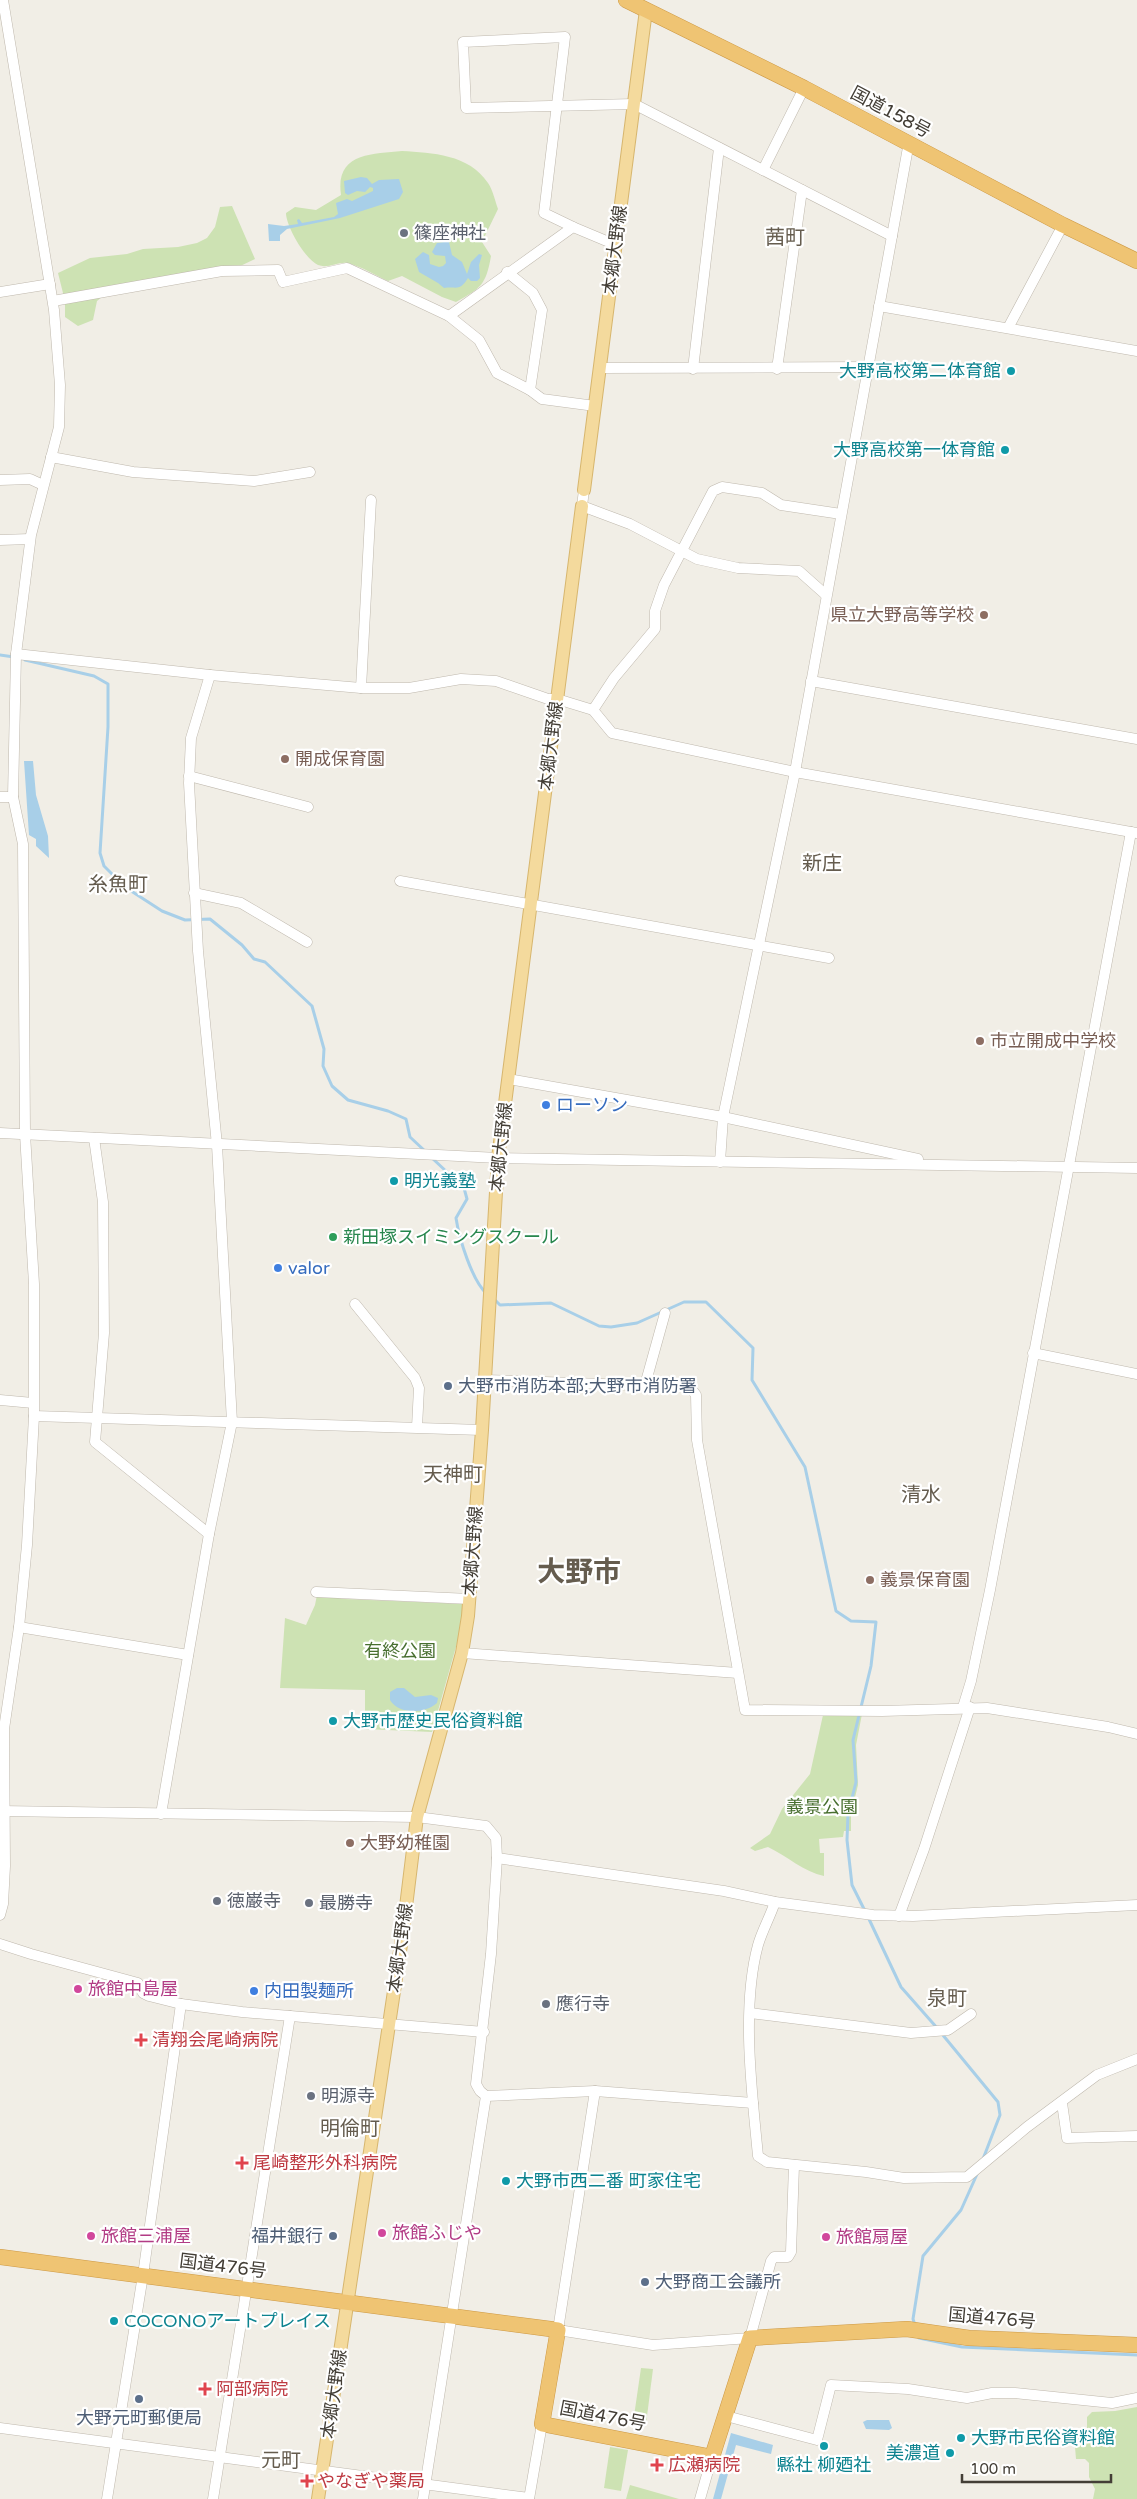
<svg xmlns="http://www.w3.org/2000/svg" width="1137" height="2499" viewBox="0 0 1137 2499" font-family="'Varela Round','Noto Sans JP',sans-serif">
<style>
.green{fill:#cde2b3}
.water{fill:#a8cfe8}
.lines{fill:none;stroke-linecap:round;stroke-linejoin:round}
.stream{stroke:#a8cfe8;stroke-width:3}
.minor-casing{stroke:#bfb8ad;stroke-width:11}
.major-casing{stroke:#d7b66e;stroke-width:14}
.highway-casing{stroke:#cd9945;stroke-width:16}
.minor{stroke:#fff;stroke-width:10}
.major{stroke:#f4da9d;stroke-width:12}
.highway{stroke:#efc473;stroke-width:15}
.worship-dot{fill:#6b7280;stroke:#fff;stroke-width:2}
.culture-dot{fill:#0f9aa8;stroke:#fff;stroke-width:2}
.education-dot{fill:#8d6e63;stroke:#fff;stroke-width:2}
.shop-dot{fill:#3f7fe0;stroke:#fff;stroke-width:2}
.leisure-dot{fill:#2e9e5b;stroke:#fff;stroke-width:2}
.service-dot{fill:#5c6f8a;stroke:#fff;stroke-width:2}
.hotel-dot{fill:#d1479c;stroke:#fff;stroke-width:2}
.health-dot{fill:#e0444e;stroke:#fff;stroke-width:2}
.labels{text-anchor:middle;stroke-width:4.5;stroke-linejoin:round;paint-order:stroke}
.street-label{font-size:18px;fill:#433e36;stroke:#fff}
.worship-label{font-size:18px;fill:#5b616d;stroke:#fff;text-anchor:start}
.culture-label{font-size:18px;fill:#0d838f;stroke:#fff;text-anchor:start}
.education-label{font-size:18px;fill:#785e54;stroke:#fff;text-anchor:start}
.shop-label{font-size:18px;fill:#366cbe;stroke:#fff;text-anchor:start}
.leisure-label{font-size:18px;fill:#27864d;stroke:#fff;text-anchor:start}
.service-label{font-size:18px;fill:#4e5e75;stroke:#fff;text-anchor:start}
.park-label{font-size:18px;fill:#486f30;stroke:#fff}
.hotel-label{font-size:18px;fill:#b23c85;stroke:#fff;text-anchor:start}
.health-label{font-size:18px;fill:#be3a42;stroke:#fff;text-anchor:start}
.quarter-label{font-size:20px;fill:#655c4e;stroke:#fff}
.town-label{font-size:28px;font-weight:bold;fill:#655c4e;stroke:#fff}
</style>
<rect width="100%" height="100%" fill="#f1eee6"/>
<!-- green -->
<g class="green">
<path d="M402 151C432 153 469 154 488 183 493 190 495 201 498 209L482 242 491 256C486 285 481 288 456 302L442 297 402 276 388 281C375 275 362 267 348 263 339 261 328 269 318 265 305 259 286 226 286 213L295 207 316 210 341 195C335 153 371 154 402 151Z"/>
<polygon points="232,206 255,259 234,269 109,291 97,301 93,320 78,326 65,317 65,301 58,273 90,258 127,254 143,249 178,247 197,243 207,238 215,227 220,207"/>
<polygon points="317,1595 345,1599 464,1604 461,1629 432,1732 365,1729 365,1690 280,1688 285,1618 306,1625 315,1605"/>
<path d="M862 1714 856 1745 858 1785 851 1814V1831H844L843 1837 819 1839 820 1853H824V1876C804 1872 787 1856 768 1847L755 1851 750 1848 770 1834 782 1809 810 1774 823 1715Z"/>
<polygon points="641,2368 653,2369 646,2424 633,2423"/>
<polygon points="1137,2407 1137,2499 1093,2499 1095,2489 1089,2477 1089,2463 1085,2459 1076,2459 1075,2447 1080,2431 1087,2429 1087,2417 1092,2412 1115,2411"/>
<polygon points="610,2447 628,2450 621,2491 604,2488"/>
<polygon points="630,2485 679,2499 626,2499"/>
</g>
<!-- water -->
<g class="water">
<polygon points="361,177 367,178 372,184 379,180 399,179 403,192 399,199 340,218 287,229 280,235 280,241 269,241 268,224 284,226 298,224 297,220 299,219 302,223 334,217 338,214 336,203 347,199 352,201 373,191 373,188 370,187 365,192 357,191 348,195 345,193 344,181"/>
<path d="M444 242H449L452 255 462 262 467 274 471 262 479 254 482 255 479 265 480 278 477 281H471L468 278C459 292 458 286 444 288L438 283 419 272 415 259 423 252 429 255 430 264 439 267 443 266 446 263 445 256 435 255 432 252 437 243Z"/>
<polygon points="24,761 33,761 36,795 48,836 49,858 36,846 36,839 29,835"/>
<path d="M404 1688 415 1697 431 1695 438 1698 437 1703C425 1714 399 1715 390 1700V1692L397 1688Z"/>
<polygon points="867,2420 889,2420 892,2428 889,2430 866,2429 863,2422"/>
<polygon points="731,2433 773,2445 771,2454 736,2445 721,2499 713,2499"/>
</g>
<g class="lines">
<!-- stream -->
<g class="stream">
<polyline points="0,655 14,657"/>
<polyline points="25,660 94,676 108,684 108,727 100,853 104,866 125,887 162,911 185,920 210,919 242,945 254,959 265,962 312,1006 324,1049 323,1066 332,1086 348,1100 388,1111 406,1119 410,1137 426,1152"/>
<path d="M432 1158 464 1188 467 1199 456 1218C459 1238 472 1281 487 1294"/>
<polyline points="494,1299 500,1305 551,1303 599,1326 611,1327 637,1323 684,1302 706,1302 753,1348 752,1380 805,1467 836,1611 851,1621 876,1622 871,1666 853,1740 856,1782 848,1814 847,1840 852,1885 865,1911"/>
<polyline points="868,1917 901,1987 938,2029"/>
<polyline points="942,2034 998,2102 1000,2115 983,2159"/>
<polyline points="915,2325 913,2319 923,2256 961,2210 978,2172"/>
<polyline points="919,2338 962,2347 1137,2355"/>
</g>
<defs>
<g id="minor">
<polyline points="763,170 804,88"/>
<polyline points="573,227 544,213 565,37 463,42 466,108 634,104 892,236"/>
<polyline points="507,272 533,293 542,310 530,390"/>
<polyline points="0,292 50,284"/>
<polyline points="53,301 222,271 278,270 283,282 347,268 449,316 479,340 497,373 530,390 542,399 595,406"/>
<polyline points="879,306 1137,351"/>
<polyline points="449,316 573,227 616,245"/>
<polyline points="1008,328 1063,225"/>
<polyline points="600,368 868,367"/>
<polyline points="693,369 719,148"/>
<polyline points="777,369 802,190"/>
<polyline points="51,457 133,472 254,481 310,472"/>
<polyline points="0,480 30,479 43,485"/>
<polyline points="584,490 582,506 630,524 697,559 738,568 799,571 826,595"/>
<polyline points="0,540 30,539"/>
<polyline points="16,654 210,675 361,688 409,688 461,679 496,681 548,699 557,699 593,710 612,733 795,772 1137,833"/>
<polyline points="811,681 1137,739"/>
<polyline points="361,688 371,500"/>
<polyline points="593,710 614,678 655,629 655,611 664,585 713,491 722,487 762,493 781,505 841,514"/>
<polyline points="189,776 308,807"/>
<polyline points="0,797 13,797"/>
<polyline points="400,881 829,958"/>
<polyline points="194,893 241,903 307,942"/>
<polyline points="508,1079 723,1117 918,1159"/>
<polyline points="0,1133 498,1158 1137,1168"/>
<polyline points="94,1138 103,1202 104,1333 95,1442 209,1534"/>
<polyline points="720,1162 723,1117 795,772 909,142"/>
<polyline points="355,1304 415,1378 419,1388 417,1427"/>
<polyline points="1033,1353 1137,1374"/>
<polyline points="485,1380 690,1387 696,1395 697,1440 745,1710 882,1711 987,1708 1108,1727 1137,1734"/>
<polyline points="645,1385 665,1313"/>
<polyline points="0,1400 33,1403"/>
<polyline points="34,1416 482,1430"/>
<polyline points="316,1592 470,1599"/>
<polyline points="19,1627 188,1655"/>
<polyline points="462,1653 738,1673"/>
<polyline points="963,1707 971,1681 990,1590 1131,832"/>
<polyline points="0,1811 417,1817 486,1826 496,1838 497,1858 491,1954 476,2084 480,2091 486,2096 423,2499"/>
<polyline points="161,1814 209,1534 232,1422 217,1145 198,951 189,783 191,738 210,675"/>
<polyline points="497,1858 724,1891 775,1902 873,1915 913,1916 1137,1905"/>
<path d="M775 1902C770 1917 762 1931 758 1945 741 2008 752 2092 758 2156L767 2162 866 2172 904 2178 967 2177 1027 2127 1097 2075 1137 2059"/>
<polyline points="0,1915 3,1904 5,1866 4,1729 19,1627 27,1545 34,1416 34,1284 25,1134 23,844 13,797 16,654 31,535 59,427 60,385 54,310 3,0"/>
<polyline points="899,1916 924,1849 970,1707"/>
<polyline points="0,1944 31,1954 138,1983 143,1993 149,1996 181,2004 242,2012 484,2032"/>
<polyline points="750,2013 911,2033 948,2030 971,2014"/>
<polyline points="595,2091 558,2330 653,2345 750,2338 771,2261 774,2257 788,2257 791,2252 794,2165"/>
<polyline points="486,2096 595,2091 753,2103"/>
<polyline points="1062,2103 1067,2138 1137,2136"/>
<polyline points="726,2416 817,2440 831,2385 908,2389 967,2398 992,2393 1015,2393 1112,2403 1137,2398"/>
<polyline points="0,2428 529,2498"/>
<polyline points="107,2499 143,2275 181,2004"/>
<polyline points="213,2499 290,2016"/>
<polyline points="529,2499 542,2424"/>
<polyline points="700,2499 712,2457"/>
</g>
<g id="major">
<polyline points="584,490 646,10"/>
<polyline points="318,2499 403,1931 417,1817 462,1653 468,1616 482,1430 498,1158 582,506"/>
</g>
<g id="highway">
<polyline points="626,0 804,88 1063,225 1137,261"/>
<polyline points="0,2257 558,2330 542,2424 712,2457 750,2338 907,2329 969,2338 1137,2345"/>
</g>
</defs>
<!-- minor casing -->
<use href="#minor" class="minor-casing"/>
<!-- major casing -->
<use href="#major" class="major-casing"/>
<!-- highway casing -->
<use href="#highway" class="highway-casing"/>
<!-- minor -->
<use href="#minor" class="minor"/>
<!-- major -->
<use href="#major" class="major"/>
<!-- highway -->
<use href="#highway" class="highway"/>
</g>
<!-- markers -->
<g class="worship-dot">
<circle cx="404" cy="233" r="5"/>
<circle cx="217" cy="1901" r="5"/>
<circle cx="309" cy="1903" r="5"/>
<circle cx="546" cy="2004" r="5"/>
<circle cx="311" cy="2096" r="5"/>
</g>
<g class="culture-dot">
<circle cx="1011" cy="371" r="5"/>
<circle cx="1005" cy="450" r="5"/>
<circle cx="394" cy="1181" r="5"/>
<circle cx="333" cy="1721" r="5"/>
<circle cx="506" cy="2181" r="5"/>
<circle cx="114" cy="2321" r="5"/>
<circle cx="961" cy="2438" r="5"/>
<circle cx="824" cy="2446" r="5"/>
<circle cx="950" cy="2453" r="5"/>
</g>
<g class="education-dot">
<circle cx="984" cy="615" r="5"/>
<circle cx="285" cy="759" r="5"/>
<circle cx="980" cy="1041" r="5"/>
<circle cx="870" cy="1580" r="5"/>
<circle cx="350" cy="1843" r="5"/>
</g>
<g class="shop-dot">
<circle cx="546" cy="1105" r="5"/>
<circle cx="278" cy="1268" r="5"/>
<circle cx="254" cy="1991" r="5"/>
</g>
<circle class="leisure-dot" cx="333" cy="1237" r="5"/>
<g class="service-dot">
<circle cx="448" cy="1386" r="5"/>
<circle cx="333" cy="2236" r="5"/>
<circle cx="645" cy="2282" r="5"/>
<circle cx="139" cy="2399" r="5"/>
</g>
<g class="hotel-dot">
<circle cx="78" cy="1989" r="5"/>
<circle cx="382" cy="2233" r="5"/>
<circle cx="91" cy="2236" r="5"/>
<circle cx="826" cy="2237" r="5"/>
</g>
<g class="health-dot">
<path d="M138.5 2032.5h5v5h5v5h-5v5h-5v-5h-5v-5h5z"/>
<path d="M239.5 2155.5h5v5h5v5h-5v5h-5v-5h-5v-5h5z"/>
<path d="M202.5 2381.5h5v5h5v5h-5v5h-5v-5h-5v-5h5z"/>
<path d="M654.5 2457.5h5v5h5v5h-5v5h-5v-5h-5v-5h5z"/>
<path d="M304.5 2473.5h5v5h5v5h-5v5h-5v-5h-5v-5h5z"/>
</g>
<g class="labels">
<!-- street labels -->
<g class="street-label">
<text transform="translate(891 112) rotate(28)" y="6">国道158号</text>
<text transform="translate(615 250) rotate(-83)" y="6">本郷大野線</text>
<text transform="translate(551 746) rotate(-83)" y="6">本郷大野線</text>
<text transform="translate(501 1147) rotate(-84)" y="6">本郷大野線</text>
<text transform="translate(473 1551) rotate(-86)" y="6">本郷大野線</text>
<text transform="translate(400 1948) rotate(-82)" y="6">本郷大野線</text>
<text transform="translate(223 2266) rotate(7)" y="6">国道476号</text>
<text transform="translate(992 2318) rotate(5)" y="6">国道476号</text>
<text transform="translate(334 2394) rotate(-82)" y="6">本郷大野線</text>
<text transform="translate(603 2416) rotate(11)" y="6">国道476号</text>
</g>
<!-- worship labels -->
<g class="worship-label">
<text x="414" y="239">篠座神社</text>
<text x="227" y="1907">徳巌寺</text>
<text x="319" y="1909">最勝寺</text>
<text x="556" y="2010">應行寺</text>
<text x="321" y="2102">明源寺</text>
</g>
<!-- culture labels -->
<g class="culture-label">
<text x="1001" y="377" text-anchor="end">大野高校第二体育館</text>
<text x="995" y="456" text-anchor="end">大野高校第一体育館</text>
<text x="404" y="1187">明光義塾</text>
<text x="343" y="1727">大野市歴史民俗資料館</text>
<text x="516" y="2187">大野市西二番 町家住宅</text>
<text x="124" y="2327">COCONOアートプレイス</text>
<text x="971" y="2444">大野市民俗資料館</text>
<text x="940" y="2459" text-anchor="end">美濃道</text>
<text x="824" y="2471" text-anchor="middle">縣社 柳廼社</text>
</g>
<!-- education labels -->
<g class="education-label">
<text x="974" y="621" text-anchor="end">県立大野高等学校</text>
<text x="295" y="765">開成保育園</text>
<text x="990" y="1047">市立開成中学校</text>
<text x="880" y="1586">義景保育園</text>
<text x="360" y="1849">大野幼稚園</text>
</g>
<!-- shop labels -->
<g class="shop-label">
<text x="556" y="1111">ローソン</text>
<text x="288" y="1274">valor</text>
<text x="264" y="1997">内田製麺所</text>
</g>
<!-- leisure labels -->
<g class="leisure-label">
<text x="343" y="1243">新田塚スイミングスクール</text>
</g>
<!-- service labels -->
<g class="service-label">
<text x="458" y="1392">大野市消防本部;大野市消防署</text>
<text x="323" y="2242" text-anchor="end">福井銀行</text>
<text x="655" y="2288">大野商工会議所</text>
<text x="139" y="2424" text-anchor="middle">大野元町郵便局</text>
</g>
<!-- park labels -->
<g class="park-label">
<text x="400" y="1657">有終公園</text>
<text x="822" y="1813">義景公園</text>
</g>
<!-- hotel labels -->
<g class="hotel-label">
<text x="88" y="1995">旅館中島屋</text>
<text x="392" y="2239">旅館ふじや</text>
<text x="101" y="2242">旅館三浦屋</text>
<text x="836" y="2243">旅館扇屋</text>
</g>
<!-- health labels -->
<g class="health-label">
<text x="152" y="2046">清翔会尾崎病院</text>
<text x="253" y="2169">尾崎整形外科病院</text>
<text x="216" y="2395">阿部病院</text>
<text x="668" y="2471">広瀬病院</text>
<text x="317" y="2487">やなぎや薬局</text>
</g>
<!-- quarter labels -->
<g class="quarter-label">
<text x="785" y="244">茜町</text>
<text x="822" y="870">新庄</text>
<text x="118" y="891">糸魚町</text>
<text x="453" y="1481">天神町</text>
<text x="921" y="1501">清水</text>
<text x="947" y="2005">泉町</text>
<text x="350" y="2135">明倫町</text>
<text x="281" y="2467">元町</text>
</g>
<!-- town labels -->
<g class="town-label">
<text x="579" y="1581">大野市</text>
</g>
</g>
<!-- scale -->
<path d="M962 2474v8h149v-8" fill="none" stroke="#433e36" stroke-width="2.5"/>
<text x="970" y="2474" font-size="15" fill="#433e36" stroke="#ffffff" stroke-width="4" paint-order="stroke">100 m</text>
</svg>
